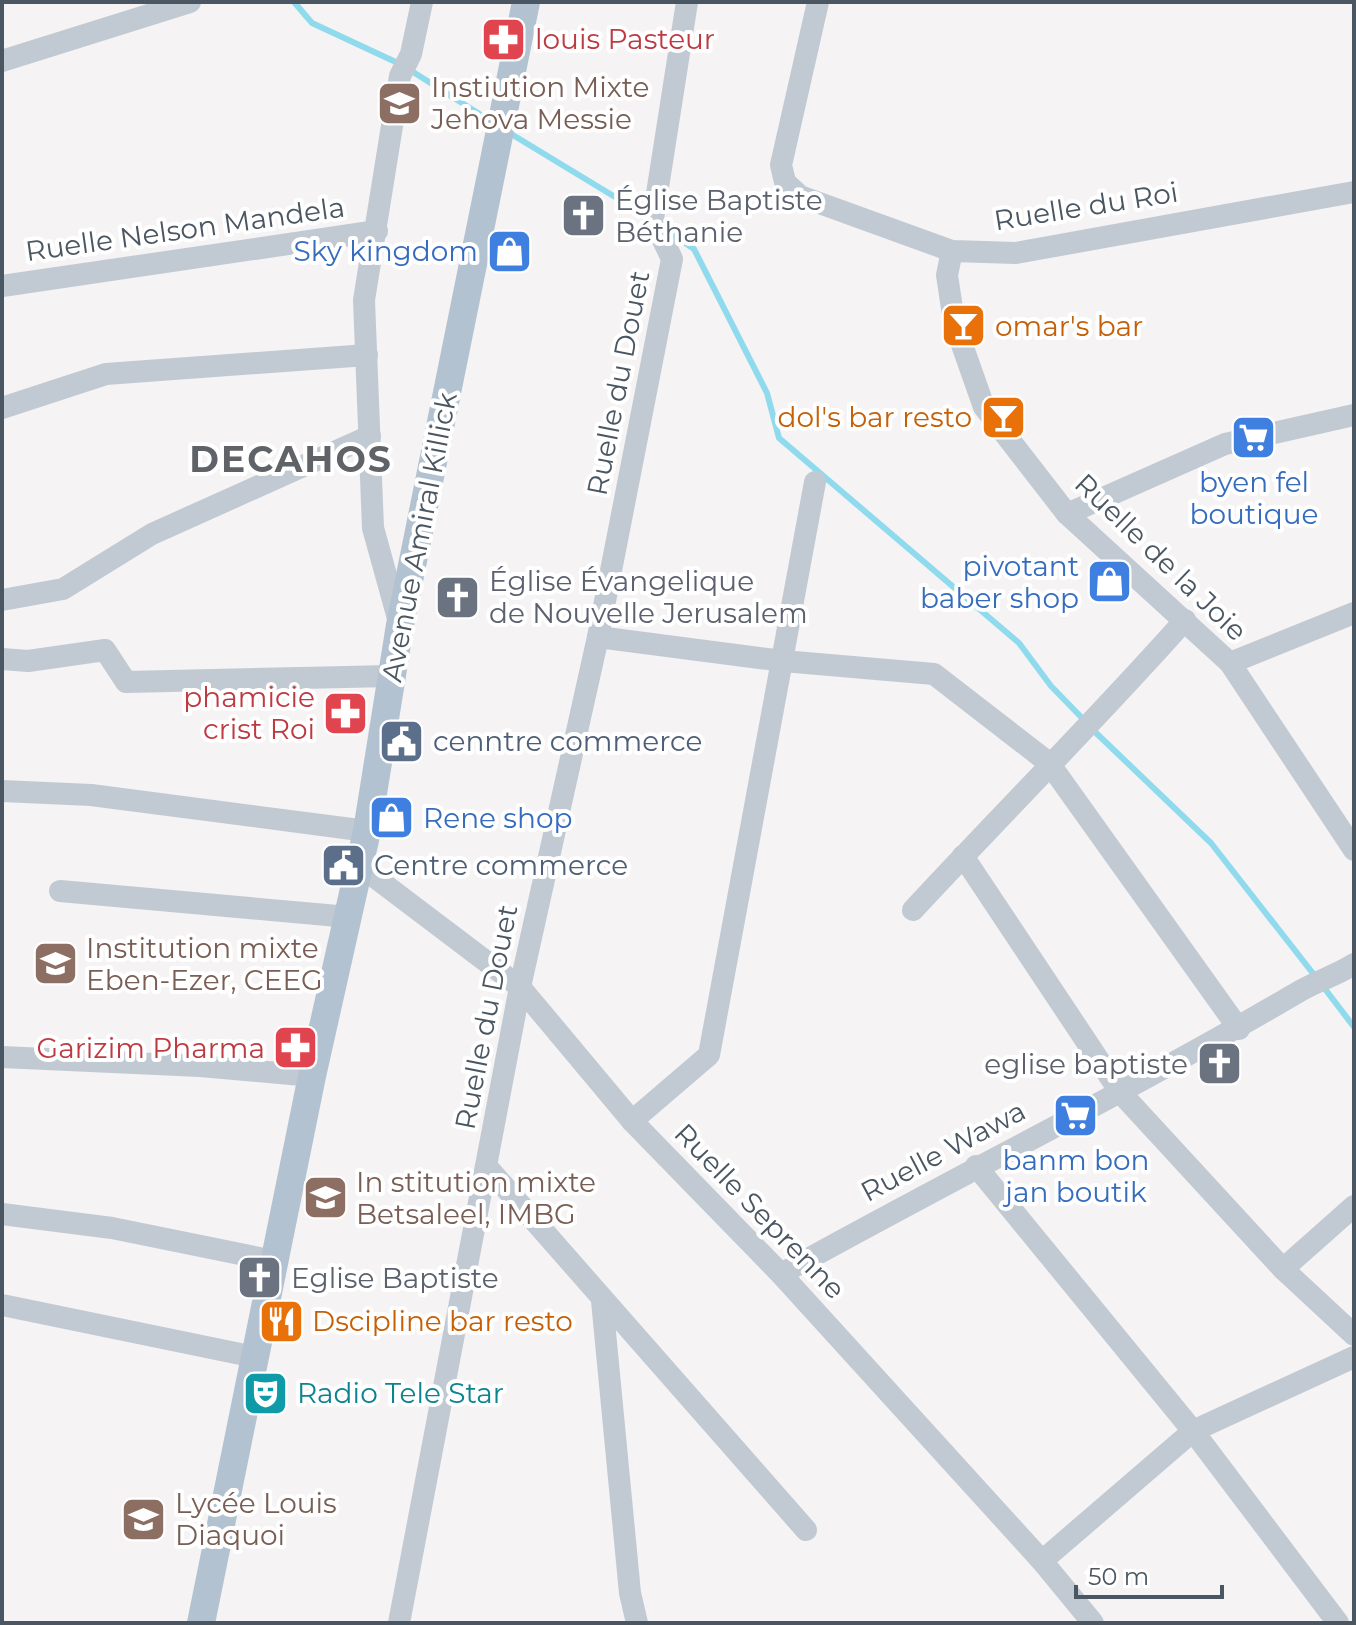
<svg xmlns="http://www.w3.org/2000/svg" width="1356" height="1625" viewBox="0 0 1356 1625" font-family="Montserrat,sans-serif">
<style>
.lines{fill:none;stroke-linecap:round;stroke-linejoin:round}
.stream{stroke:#90daee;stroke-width:6}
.minor{stroke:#c1cad2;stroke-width:22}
.major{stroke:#b3c2d1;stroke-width:28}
.labels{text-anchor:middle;stroke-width:8;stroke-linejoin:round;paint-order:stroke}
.health-label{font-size:28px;fill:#be3a42;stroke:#fff;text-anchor:end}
.education-label{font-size:28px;fill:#785e54;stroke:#fff;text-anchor:start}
.worship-label{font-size:28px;fill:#5b616d;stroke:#fff;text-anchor:start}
.street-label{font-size:28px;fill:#4a5661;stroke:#fff}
.shop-label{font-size:28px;fill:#366cbe;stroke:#fff;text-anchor:end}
.food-label{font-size:28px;fill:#c56008;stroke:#fff;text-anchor:start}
.service-label{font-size:28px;fill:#4e5e75;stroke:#fff;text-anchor:start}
.culture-label{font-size:28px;fill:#0d838f;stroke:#fff;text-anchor:start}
.district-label{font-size:36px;font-weight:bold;letter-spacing:2px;fill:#5f6368;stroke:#fff}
</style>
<rect width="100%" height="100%" fill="#f5f3f3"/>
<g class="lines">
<!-- stream -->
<g class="stream">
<polyline points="294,2 312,23 400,64"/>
<polyline points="410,70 492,122"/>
<polyline points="508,132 648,217"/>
<polyline points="666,230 694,249 767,393 779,438 1019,643 1051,686 1085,721"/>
<polyline points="1093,730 1211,843 1315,976"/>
<polyline points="1322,985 1354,1027"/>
</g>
<!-- minor -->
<g class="minor">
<polyline points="818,2 781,165 785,182 800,196 952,251 1016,253 1354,192"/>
<polyline points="2,61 190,2"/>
<polyline points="952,251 947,275 954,322 984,407 1067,514 1230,663 1354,850"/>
<polyline points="2,286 377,231"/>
<polyline points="2,408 106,374 367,355"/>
<polyline points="1067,514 1225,444 1354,415"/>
<polyline points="2,600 63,589 152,534 370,436"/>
<polyline points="399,622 373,528 364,300 400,76 411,54 422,2"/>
<polyline points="598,637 783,661 934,674 1049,763 1239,1029"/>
<polyline points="2,659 28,661 105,650 126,682 391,676"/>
<polyline points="1230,663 1354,613"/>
<polyline points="2,791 91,795 367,831"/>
<polyline points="963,856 1120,1092 1283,1269 1354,1335"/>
<polyline points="360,866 520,987 632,1121 781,1274 1042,1561 1093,1623"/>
<polyline points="60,891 349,917"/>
<path d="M913 910C1003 813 1097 719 1185 620"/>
<polyline points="2,1057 200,1066 312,1076"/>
<polyline points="632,1121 709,1055 815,482"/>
<polyline points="976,1166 1193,1431 1338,1623"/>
<polyline points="488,1168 806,1530"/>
<polyline points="2,1214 112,1228 274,1261"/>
<polyline points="1283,1269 1354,1206"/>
<path d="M781 1274C953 1178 1130 1091 1300 991 1317 981 1337 975 1354 964"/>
<polyline points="602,1301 630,1593 637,1623"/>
<polyline points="2,1305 255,1357"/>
<polyline points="1042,1561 1193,1431 1354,1357"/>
<polyline points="399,1623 520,987 598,637 672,259 653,219 687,2"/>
</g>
<!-- major -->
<polyline class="major" points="201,1623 312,1076 367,831 400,625 526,2"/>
</g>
<!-- icons -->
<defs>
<symbol id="pharmacy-square" viewBox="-11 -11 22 22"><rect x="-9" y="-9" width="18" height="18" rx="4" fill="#e0444e" stroke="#fff"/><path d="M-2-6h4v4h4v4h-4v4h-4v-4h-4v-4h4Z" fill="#fff"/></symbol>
<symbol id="school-square" viewBox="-11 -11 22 22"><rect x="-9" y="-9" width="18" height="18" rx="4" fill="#8d6e63" stroke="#fff"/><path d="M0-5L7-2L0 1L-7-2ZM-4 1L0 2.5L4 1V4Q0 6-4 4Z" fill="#fff"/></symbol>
<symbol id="church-square" viewBox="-11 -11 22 22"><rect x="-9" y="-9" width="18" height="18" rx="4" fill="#6b7280" stroke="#fff"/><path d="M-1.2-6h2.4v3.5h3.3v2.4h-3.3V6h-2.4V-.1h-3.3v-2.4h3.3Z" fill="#fff"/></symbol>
<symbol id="shop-square" viewBox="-11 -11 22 22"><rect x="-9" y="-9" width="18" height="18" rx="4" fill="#3f7fe0" stroke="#fff"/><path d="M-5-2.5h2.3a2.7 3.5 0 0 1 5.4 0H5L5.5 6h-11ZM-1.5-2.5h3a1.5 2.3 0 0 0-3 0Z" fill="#fff"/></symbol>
<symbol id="bar-square" viewBox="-11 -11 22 22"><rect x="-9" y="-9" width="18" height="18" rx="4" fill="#e8710a" stroke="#fff"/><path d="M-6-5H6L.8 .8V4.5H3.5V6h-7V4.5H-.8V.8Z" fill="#fff"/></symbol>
<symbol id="supermarket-square" viewBox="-11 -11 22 22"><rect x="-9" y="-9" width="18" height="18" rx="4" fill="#3f7fe0" stroke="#fff"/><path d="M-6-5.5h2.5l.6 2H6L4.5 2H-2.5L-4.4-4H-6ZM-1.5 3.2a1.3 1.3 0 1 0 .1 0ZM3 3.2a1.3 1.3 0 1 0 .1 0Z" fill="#fff"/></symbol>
<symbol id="civic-square" viewBox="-11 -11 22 22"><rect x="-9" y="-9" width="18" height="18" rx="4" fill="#5c6f8a" stroke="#fff"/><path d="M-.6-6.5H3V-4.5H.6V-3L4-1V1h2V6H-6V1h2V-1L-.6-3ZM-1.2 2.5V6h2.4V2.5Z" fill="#fff"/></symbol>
<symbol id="restaurant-square" viewBox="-11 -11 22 22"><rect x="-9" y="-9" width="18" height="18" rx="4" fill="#e8710a" stroke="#fff"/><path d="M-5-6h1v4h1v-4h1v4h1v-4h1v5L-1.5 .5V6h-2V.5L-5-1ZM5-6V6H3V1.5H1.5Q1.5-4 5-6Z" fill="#fff"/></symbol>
<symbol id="theatre-square" viewBox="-11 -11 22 22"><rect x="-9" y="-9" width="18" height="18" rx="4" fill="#0f9aa8" stroke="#fff"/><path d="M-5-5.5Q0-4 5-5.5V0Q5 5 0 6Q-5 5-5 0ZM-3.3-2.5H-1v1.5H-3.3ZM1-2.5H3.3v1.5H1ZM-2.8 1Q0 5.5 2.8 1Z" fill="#fff"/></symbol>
</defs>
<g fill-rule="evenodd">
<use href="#pharmacy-square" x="478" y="14" width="51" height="51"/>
<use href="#school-square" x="374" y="78" width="51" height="51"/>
<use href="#church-square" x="558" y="190" width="51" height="51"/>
<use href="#shop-square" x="484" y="226" width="51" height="51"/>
<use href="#bar-square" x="938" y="300" width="51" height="51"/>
<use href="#bar-square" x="978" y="392" width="51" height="51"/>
<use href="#supermarket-square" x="1228" y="412" width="51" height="51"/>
<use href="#shop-square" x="1084" y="556" width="51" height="51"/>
<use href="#church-square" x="432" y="572" width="51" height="51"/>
<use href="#pharmacy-square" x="320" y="688" width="51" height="51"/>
<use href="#civic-square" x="376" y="716" width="51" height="51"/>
<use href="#shop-square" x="366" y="792" width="51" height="51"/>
<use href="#civic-square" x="318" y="840" width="51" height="51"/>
<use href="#school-square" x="30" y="938" width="51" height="51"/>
<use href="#pharmacy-square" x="270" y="1022" width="51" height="51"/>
<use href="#church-square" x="1194" y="1038" width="51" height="51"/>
<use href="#supermarket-square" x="1050" y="1090" width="51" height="51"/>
<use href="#school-square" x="300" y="1172" width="51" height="51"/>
<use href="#church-square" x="234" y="1252" width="51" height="51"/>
<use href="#restaurant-square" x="256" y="1296" width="51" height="51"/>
<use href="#theatre-square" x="240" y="1368" width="51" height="51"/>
<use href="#school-square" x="118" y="1494" width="51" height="51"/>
</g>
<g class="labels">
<!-- health labels -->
<g class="health-label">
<text x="535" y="49" text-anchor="start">louis Pasteur</text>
<text x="315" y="707">phamicie<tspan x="315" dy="32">crist Roi</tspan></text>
<text x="265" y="1058">Garizim Pharma</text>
</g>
<!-- education labels -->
<g class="education-label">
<text x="431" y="97">Instiution Mixte<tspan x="431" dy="32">Jehova Messie</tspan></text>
<text x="86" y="958">Institution mixte<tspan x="86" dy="32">Eben-Ezer, CEEG</tspan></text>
<text x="356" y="1192">In stitution mixte<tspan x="356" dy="32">Betsaleel, IMBG</tspan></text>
<text x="175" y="1513">Lycée Louis<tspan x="175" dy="32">Diaquoi</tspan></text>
</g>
<!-- worship labels -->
<g class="worship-label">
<text x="615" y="210">Église Baptiste<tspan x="615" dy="32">Béthanie</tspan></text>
<text x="489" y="591">Église Évangelique<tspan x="489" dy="32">de Nouvelle Jerusalem</tspan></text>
<text x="1188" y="1074" text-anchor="end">eglise baptiste</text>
<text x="291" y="1288">Eglise Baptiste</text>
</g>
<!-- street labels -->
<g class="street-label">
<text transform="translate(1086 206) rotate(-9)" y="10">Ruelle du Roi</text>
<text transform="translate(185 229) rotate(-8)" y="10">Ruelle Nelson Mandela</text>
<text transform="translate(618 383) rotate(-79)" y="10">Ruelle du Douet</text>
<text transform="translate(419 537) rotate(-79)" y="10">Avenue Amiral Killick</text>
<text transform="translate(1161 557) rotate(44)" y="10">Ruelle de la Joie</text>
<text transform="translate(486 1017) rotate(-79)" y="10">Ruelle du Douet</text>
<text transform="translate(943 1151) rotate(-28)" y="10">Ruelle Wawa</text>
<text transform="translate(760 1211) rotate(46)" y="10">Ruelle Seprenne</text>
</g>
<!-- shop labels -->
<g class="shop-label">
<text x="478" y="261">Sky kingdom</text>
<text x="1254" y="492" text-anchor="middle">byen fel<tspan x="1254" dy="32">boutique</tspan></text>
<text x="1079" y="576">pivotant<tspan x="1079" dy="32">baber shop</tspan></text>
<text x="423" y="828" text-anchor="start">Rene shop</text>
<text x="1076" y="1170" text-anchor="middle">banm bon<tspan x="1076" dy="32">jan boutik</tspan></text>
</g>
<!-- food labels -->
<g class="food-label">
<text x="995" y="336">omar's bar</text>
<text x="972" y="427" text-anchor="end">dol's bar resto</text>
<text x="312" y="1331">Dscipline bar resto</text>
</g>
<!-- service labels -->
<g class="service-label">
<text x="433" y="751">cenntre commerce</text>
<text x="374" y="875">Centre commerce</text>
</g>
<!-- culture labels -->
<g class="culture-label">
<text x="297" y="1403">Radio Tele Star</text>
</g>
<!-- district labels -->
<g class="district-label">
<text x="291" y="472">DECAHOS</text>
</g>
</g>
<!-- border -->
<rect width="1356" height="1625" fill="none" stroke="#4a5661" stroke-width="8"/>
<!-- scale -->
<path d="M1076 1585v12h146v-12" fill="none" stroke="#4a5661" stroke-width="4"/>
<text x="1088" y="1585" font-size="24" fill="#4a5661" stroke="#ffffff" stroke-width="6" paint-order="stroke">50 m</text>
</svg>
